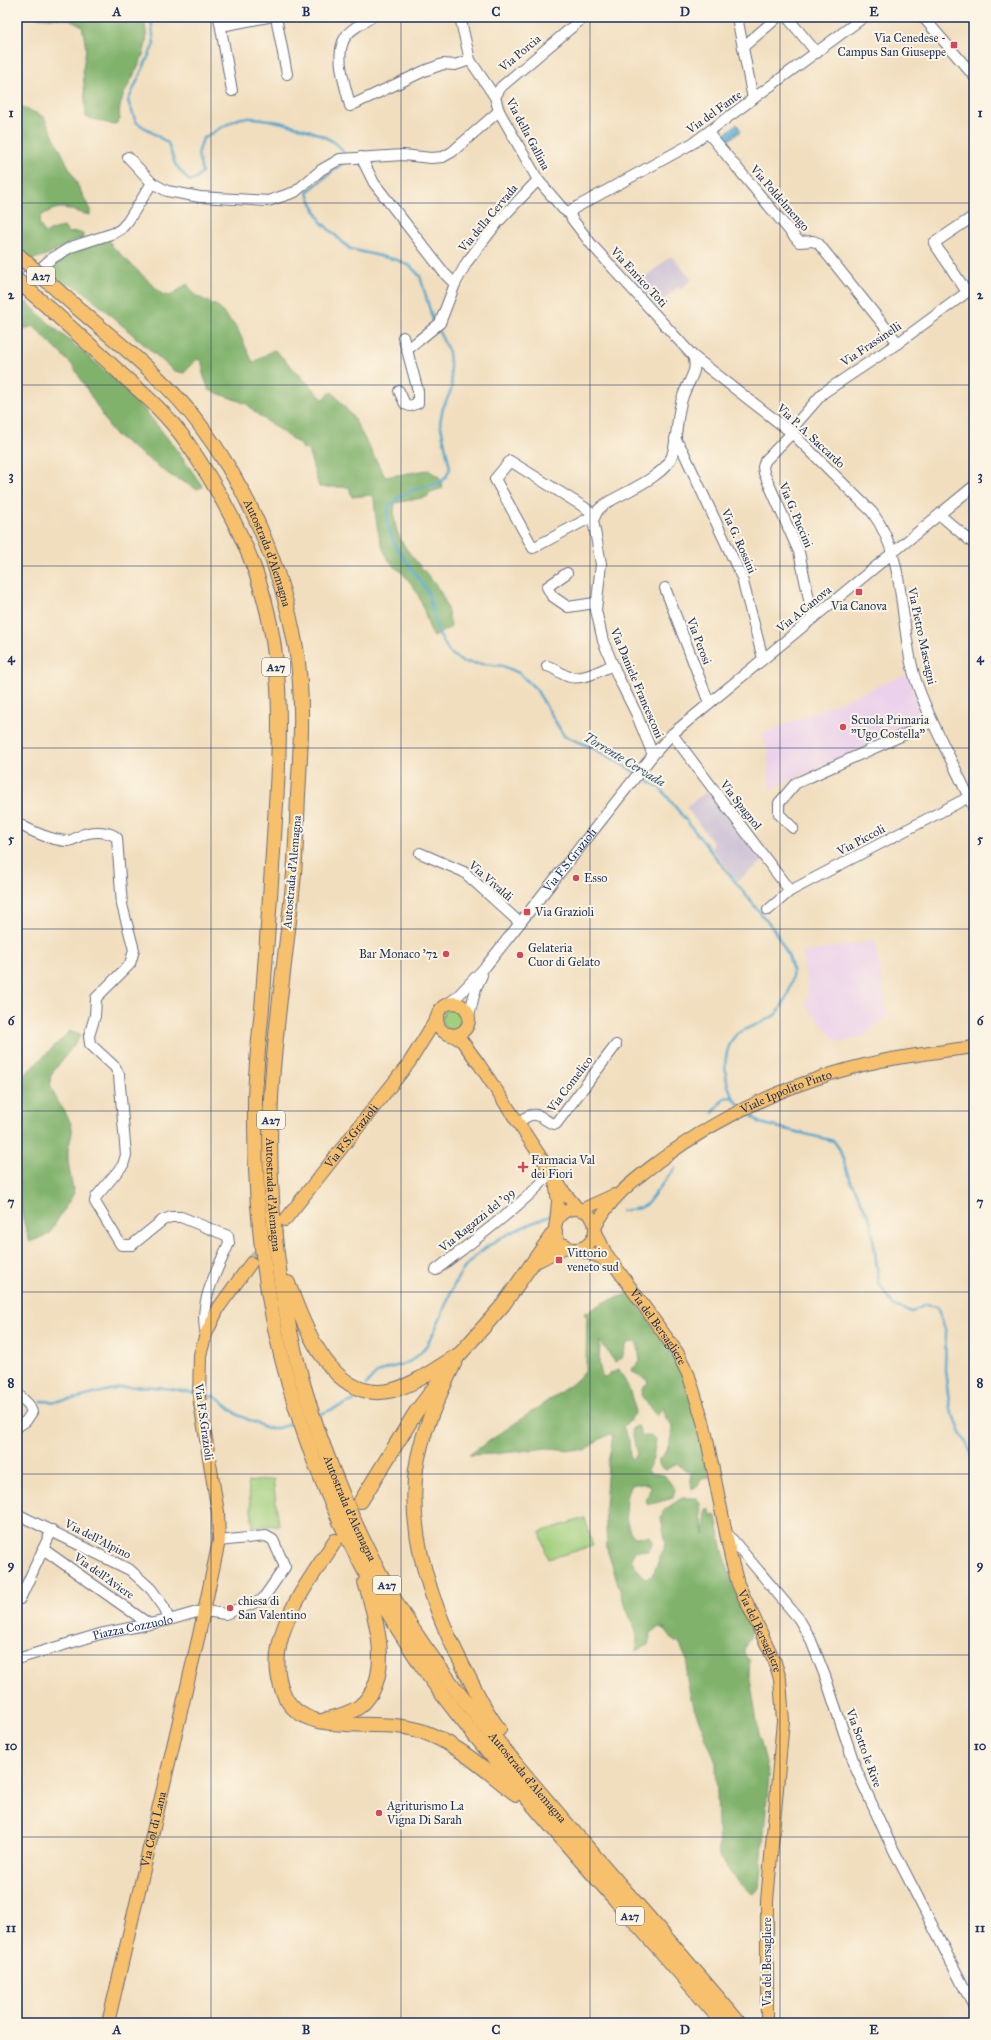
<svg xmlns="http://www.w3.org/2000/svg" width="991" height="2040" viewBox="0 0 991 2040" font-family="'IM FELL Great Primer',serif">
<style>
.built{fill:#ebd1eb}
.industrial{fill:#cbbfd5}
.green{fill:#a1cf7d;stroke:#5e7f6e}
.forest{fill:#80b26c;stroke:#4e7065}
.water{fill:#4fa5cc;stroke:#356a95}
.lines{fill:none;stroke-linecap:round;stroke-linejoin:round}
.stream{stroke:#4fa5cc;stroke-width:2.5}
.major-tunnel{stroke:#c6bbab;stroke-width:12;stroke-dasharray:12 6;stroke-linecap:butt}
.minor-casing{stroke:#666c80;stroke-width:12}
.major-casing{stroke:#666c80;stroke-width:14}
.highway-casing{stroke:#666c80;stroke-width:16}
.minor{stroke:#fff;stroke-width:10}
.major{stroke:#f7c06c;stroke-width:12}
.highway{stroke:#f7c06c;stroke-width:14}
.highway-bridge-casing{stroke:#666c80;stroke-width:16;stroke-linecap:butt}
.highway-bridge{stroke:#f7c06c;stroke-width:14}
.grid{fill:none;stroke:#1b2f5e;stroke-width:1;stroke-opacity:0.55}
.poi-dot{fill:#d1495b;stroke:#fcf5e5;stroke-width:1.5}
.labels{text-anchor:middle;stroke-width:4;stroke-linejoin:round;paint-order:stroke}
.shield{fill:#fcf5e5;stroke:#5e6a86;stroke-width:1}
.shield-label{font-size:11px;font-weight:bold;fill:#1b2f5e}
.poi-label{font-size:12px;fill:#1b2f5e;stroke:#fcf5e5;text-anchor:start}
.street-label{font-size:12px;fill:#1b2f5e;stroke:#fcf5e5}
.water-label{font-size:13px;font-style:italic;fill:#2d5884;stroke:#fcf5e5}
.neatline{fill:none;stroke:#1b2f5e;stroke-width:1.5}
.grid-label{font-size:13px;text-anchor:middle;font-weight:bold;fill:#1b2f5e}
</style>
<rect width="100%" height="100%" fill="#fcf5e5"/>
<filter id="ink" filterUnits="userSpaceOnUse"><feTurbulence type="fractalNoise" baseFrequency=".025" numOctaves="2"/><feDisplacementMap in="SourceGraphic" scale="8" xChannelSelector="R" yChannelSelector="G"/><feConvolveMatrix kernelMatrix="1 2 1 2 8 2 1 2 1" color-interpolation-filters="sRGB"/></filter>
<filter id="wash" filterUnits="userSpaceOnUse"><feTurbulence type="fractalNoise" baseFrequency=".012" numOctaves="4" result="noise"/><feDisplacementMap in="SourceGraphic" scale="16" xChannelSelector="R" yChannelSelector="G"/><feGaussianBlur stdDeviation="0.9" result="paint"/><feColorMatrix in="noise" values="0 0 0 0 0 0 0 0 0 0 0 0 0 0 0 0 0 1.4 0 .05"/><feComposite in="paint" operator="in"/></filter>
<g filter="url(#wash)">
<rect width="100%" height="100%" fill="#f1debe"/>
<!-- built -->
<g class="built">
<polygon points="908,674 923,720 770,789 768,751 762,734"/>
<polygon points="875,941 888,1016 863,1037 838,1042 805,1005 809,994 802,953"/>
</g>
<!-- industrial -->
<g class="industrial">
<polygon points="671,256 692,279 680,290 678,287 656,307 634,281 636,279 639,282"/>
<polygon points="709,790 763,861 737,881 711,847 714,844 686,807"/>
</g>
<!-- green -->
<g class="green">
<circle cx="453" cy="1019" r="11"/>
<polygon points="273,1479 279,1525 253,1527 248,1482"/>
<polygon points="585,1518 593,1546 548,1559 540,1532"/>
</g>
<!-- forest -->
<g class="forest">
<path d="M36 17H142C161 56 113 89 120 120L114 125 86 117 83 69 86 48 82 26 66 19Z"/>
<path d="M17 104 44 117 90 210V215C68 211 63 201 41 216L39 223 45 234 54 229 64 227 68 233 76 232 83 234V238C69 242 59 249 47 255 42 257 37 257 32 260L17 247Z"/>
<path d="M108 238 112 246 162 294 170 296 187 284 196 296 217 306 237 328 253 363 273 350 276 351 323 399 331 392 333 393 353 417 385 477 428 470 439 477 443 488 431 492 427 497 395 503C388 542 421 562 439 590 446 600 449 616 451 627L433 637C426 621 423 600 413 586 407 577 400 571 392 564 379 551 375 515 374 497L370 495 352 497 349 487H319L308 450 303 449 302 446 257 414 247 404 209 390 203 374 202 361 197 359 184 373 174 371 82 290 69 284 63 287 45 272 71 252Z"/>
<path d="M27 302C56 332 90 356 121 385 150 413 180 454 203 487L197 489 170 475 113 433 73 366 33 326 17 332V311Z"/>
<path d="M70 1031 81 1035 51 1075C46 1094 68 1109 72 1128 73 1134 69 1143 68 1150 67 1163 71 1179 74 1193L49 1234 30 1242C11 1192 17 1135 17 1082Z"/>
<path d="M627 1294H631L677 1362 691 1396 709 1478 702 1479 697 1486 692 1489 690 1472 683 1469 677 1463 666 1470 660 1466 658 1460C669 1451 672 1438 672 1425L666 1418 663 1407 657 1416 641 1395 643 1387 648 1383 647 1380 633 1372 632 1369 640 1362 638 1346 634 1342 627 1343 622 1358 615 1362 600 1341 599 1363 602 1376 605 1377 619 1369 629 1389 634 1405 635 1414 623 1427 629 1440 630 1459H632L637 1455 632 1431 633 1428 638 1426 642 1436H651L656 1439 653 1459 648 1470 649 1473 664 1475 675 1489 673 1498 648 1505 646 1501 651 1487 649 1484H634C621 1491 624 1530 635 1537L650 1536 653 1542 648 1551 636 1550 631 1558C635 1567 638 1573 646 1578L652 1576 666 1544 661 1518 664 1510 682 1498H697L700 1504 704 1536 706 1509H709L712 1516 715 1515 716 1517 722 1547 731 1581 751 1629V1636C746 1643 739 1654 750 1660L749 1673 759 1734 769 1776 759 1888 754 1894 749 1892 726 1868 719 1855 716 1763 692 1703 686 1675 688 1662C684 1656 683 1649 678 1642H675L665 1629 659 1627 651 1633 648 1645 637 1651V1634L624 1603 607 1549 605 1507 608 1463 613 1436 610 1434 595 1442 586 1451 547 1448 495 1454 469 1455 572 1384 585 1372 586 1367 587 1317 584 1314 602 1303Z"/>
</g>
<!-- water -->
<polygon class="water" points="737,124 741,131 729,140 724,134"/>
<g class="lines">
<!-- stream -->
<g class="stream">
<path d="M151 17 154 44 128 101 136 122 168 143 175 164 189 181 196 179 202 172 198 154 203 138C213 133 232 120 242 118 260 115 346 134 344 157"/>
<polyline points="344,162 307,192 321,222 350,249 397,260 410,266 420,276 434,324"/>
<polyline points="437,328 449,352 452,388 443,408 440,422 450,468 446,477 440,483 413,490 401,496 388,507 387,524 396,547 428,592 438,632 449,652 462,662 503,666 519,673 536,689 564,736 591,747 635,772"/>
<path d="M639 775 661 789 774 930C790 957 800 971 785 1000 782 1005 780 1012 775 1015 765 1022 745 1028 737 1034 719 1051 723 1092 741 1106"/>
<polyline points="748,1112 760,1123 834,1141 840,1150 848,1175 871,1221 879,1283 894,1306 912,1312 925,1305 937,1307 946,1332 945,1370 950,1409 974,1459"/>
<polyline points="713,1113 724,1098 732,1097"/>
<polyline points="622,1211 640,1208 646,1205 675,1168"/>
<path d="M366 1385C370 1381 373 1375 379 1372 398 1362 406 1370 424 1349 437 1332 445 1304 454 1285 472 1246 516 1229 554 1214"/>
<polyline points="202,1395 216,1397 238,1415 267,1428 278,1428 296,1422"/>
<path d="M42 1401C71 1404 99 1390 127 1387 150 1385 173 1389 195 1393"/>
<polyline points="318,1415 353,1401 359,1394"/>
</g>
</g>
</g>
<g filter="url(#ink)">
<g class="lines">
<!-- major-tunnel -->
<polyline class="major-tunnel" points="251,1263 279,1228"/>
<defs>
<g id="minor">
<polyline points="219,17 232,91"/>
<polyline points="276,17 287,74"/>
<path d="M371 17C363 23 352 28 346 36 333 55 346 86 350 106L424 71 443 64 455 65 470 60"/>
<polyline points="460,17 470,60 495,97 499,111 538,180 563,209 570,214"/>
<polyline points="737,17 753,99"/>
<polyline points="787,17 817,53"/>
<polyline points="923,17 974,76"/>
<polyline points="221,26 268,17"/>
<polyline points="743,47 778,17"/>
<polyline points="495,97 501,87 584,17"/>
<polyline points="708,133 799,242 813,241 818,243 898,343"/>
<polyline points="128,157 152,183 167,191 200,197 268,201 295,192 321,170 340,159 403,155 431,158 443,157 452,152 499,111"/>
<polyline points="361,157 374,183 445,274 455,284"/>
<path d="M570 214 572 219 592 245 693 356 792 433 872 512C908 560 898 626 916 681 931 726 956 766 974 809"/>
<polyline points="570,214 573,209 693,143 864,17"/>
<polyline points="967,292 934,243 974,216"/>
<polyline points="17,294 21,282 32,271 41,268 51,259 71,247 114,233 121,229 128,221 152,183"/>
<polyline points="403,337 407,350 440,323 455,284 467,262 498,222 538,180"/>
<polyline points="399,391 405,404 410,406 418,403 418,391 407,350"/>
<polyline points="675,439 683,451 742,578 763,659"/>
<polygon points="510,461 584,507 595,515 533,548 495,479"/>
<polyline points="940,515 974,544"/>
<polyline points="567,573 547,587 552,596 568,607 595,603"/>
<polyline points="665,588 709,703"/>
<polyline points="813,618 799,552 764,473 763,467 765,461 792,433 796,424 823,393 898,343 974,287"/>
<path d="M547 666C556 668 561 675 570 677 585 680 600 670 613 665"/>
<polyline points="672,734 790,891"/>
<path d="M653 755 636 713 618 677 603 641 596 610 601 564 593 520 598 510 605 504C622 493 665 477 672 456 678 437 676 415 683 396 688 381 699 371 693 356"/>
<path d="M17 823C31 831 51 840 67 841 73 841 79 836 84 834 94 831 110 831 117 838L122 905 134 950 130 964 96 998 95 1016 89 1036 90 1044 115 1067 119 1075 126 1155 123 1165 96 1197 95 1202 121 1245H132L163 1220 171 1217H181L228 1236 229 1243C217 1271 198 1302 206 1334"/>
<polyline points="793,828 779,814 779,803 796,783 801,781 932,722"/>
<polyline points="420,853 464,872 520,923"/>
<polyline points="768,910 790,891 969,797"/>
<path id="s1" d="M445 1005 456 998 486 966 653 755 672 734 974 486"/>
<polyline points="469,1015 476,988 482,975"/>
<path d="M518 1122C522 1120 528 1115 532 1115 541 1113 547 1124 556 1124L616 1045"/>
<path d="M436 1270C457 1253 543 1190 550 1171"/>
<polyline points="17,1393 29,1405 32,1412 26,1421 17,1427"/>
<polyline points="17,1514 130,1570 151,1589 164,1607 169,1620"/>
<polyline points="726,1532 799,1619 810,1638 825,1676 856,1769 887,1837 974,2007"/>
<polyline points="43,1549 149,1624"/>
<polyline points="20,1599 52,1530"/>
<path id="s2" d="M17 1659 100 1634 169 1620 197 1612 205 1611 225 1614 262 1600 285 1567 273 1540 266 1536 219 1541"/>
</g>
<g id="major">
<circle cx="453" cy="1019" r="16"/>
<polyline points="450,1034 462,1041 479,1064 564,1192 578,1209"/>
<polyline points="555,1182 558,1201 556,1223"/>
<circle cx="575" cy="1229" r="20"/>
<polyline points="581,1210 614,1195"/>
<path id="s3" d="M285 1220 409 1063 438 1016"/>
<path id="s4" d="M595 1228C609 1198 634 1180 659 1161 725 1112 802 1078 881 1061 912 1055 943 1051 974 1047"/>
<path id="s5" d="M595 1230 605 1252 677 1352 689 1376 704 1425 731 1558 738 1584 775 1662 780 1679 783 1721 767 1901V2023"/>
<polyline points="576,1249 600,1257 610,1265"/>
<path id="s6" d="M108 2023 199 1635 219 1541 218 1512 199 1397 200 1355 206 1334 219 1307 251 1263"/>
</g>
<g id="highway">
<path id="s7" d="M65 297C111 338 163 375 200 425 249 490 282 568 296 648 304 697 301 746 298 795 297 821 296 848 294 874 287 949 275 1023 271 1098 267 1192 277 1290 302 1380 324 1458 361 1545 403 1614 436 1667 476 1715 515 1763 588 1851 666 1935 739 2023"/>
<path d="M49 308C73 330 98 352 121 374 145 395 170 417 188 444 215 484 240 528 256 573 283 648 281 727 276 804 272 873 267 940 262 1008 259 1041 255 1073 255 1106 254 1199 263 1295 289 1385 317 1484 364 1580 422 1666 449 1706 481 1743 512 1780 581 1863 654 1941 723 2023"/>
<polyline points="538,1260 565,1246"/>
<path d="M288 1283C304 1326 333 1406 393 1390 416 1384 438 1367 458 1355"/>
<path d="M458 1355C441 1392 422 1428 416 1469 407 1540 434 1612 467 1674 477 1693 485 1712 499 1729"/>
<polyline points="453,1362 503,1305 555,1231"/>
<polyline points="361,1501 416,1412 441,1379"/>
<path d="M335 1541C308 1584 261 1639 283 1692 289 1708 302 1717 318 1721 351 1728 385 1721 418 1730 456 1742 485 1770 516 1794"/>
<path d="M325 1720C336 1717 349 1714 359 1707 395 1679 376 1618 365 1582"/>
</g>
</defs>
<!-- minor casing -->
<use href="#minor" class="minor-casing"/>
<!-- major casing -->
<use href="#major" class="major-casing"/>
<!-- highway casing -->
<use href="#highway" class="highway-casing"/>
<!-- minor -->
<use href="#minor" class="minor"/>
<!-- major -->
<use href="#major" class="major"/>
<!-- highway -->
<use href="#highway" class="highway"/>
<defs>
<g id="highway-bridge">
<polyline points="17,254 65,297"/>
<polyline points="17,280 49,308"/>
</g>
</defs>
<!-- highway-bridge casing -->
<use href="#highway-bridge" class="highway-bridge-casing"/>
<!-- highway-bridge -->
<use href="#highway-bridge" class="highway-bridge"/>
</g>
</g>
<!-- grid -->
<path class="grid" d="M211 17V2023M401 17V2023M590 17V2023M780 17V2023M17 203H974M17 385H974M17 566H974M17 748H974M17 929H974M17 1111H974M17 1292H974M17 1474H974M17 1655H974M17 1837H974"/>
<!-- markers -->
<g class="poi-dot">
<rect x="950" y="41" width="8" height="8" rx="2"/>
<rect x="855" y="588" width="8" height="8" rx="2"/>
<circle cx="843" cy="727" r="4"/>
<circle cx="576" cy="878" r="4"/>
<rect x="523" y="908" width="8" height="8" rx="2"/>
<circle cx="446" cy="954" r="4"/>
<circle cx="520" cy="955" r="4"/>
<path d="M521 1161h4v4h4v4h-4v4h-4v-4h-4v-4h4z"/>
<rect x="555" y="1256" width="8" height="8" rx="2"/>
<circle cx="230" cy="1608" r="4"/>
<circle cx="379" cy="1813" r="4"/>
</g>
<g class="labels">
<!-- shield labels -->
<g class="shield">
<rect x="27" y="267" width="28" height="18" rx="3"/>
<rect x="262" y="658" width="28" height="18" rx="3"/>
<rect x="257" y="1111" width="28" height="18" rx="3"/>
<rect x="373" y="1576" width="28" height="18" rx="3"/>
<rect x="616" y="1907" width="28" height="18" rx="3"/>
</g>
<g class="shield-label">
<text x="41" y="280">A27</text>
<text x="276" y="671">A27</text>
<text x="271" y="1124">A27</text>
<text x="387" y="1589">A27</text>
<text x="630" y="1920">A27</text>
</g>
<!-- poi labels -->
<g class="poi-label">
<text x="946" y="42" text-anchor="end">Via Cenedese -<tspan x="946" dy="14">Campus San Giuseppe</tspan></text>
<text x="859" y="610" text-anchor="middle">Via Canova</text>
<text x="851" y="724">Scuola Primaria<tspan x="851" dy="14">"Ugo Costella"</tspan></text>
<text x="584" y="882">Esso</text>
<text x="535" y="916">Via Grazioli</text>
<text x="528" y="952">Gelateria<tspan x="528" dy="14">Cuor di Gelato</tspan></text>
<text x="438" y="958" text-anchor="end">Bar Monaco '72</text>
<text x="531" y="1164">Farmacia Val<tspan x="531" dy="14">dei Fiori</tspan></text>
<text x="567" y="1257">Vittorio<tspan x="567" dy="14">veneto sud</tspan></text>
<text x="238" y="1605">chiesa di<tspan x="238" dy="14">San Valentino</tspan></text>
<text x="387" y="1810">Agriturismo La<tspan x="387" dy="14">Vigna Di Sarah</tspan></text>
</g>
<!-- street labels -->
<g class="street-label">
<text transform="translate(520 53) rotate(-40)" y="4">Via Porcia</text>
<text transform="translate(714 112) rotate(-36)" y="4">Via del Fante</text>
<text transform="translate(528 134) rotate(62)" y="4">Via della Gallina</text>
<text transform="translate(780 198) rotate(49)" y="4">Via Poldelmengo</text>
<text transform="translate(488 218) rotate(-50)" y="4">Via della Cervada</text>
<text transform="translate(639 277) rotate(47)" y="4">Via Enrico Toti</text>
<text transform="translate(871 344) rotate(-34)" y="4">Via Frassinelli</text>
<text transform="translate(811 436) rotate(43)" y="4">Via P. A. Saccardo</text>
<text transform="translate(796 515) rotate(67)" y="4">Via G. Puccini</text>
<text transform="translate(739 541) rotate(66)" y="4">Via G. Rossini</text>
<text dy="4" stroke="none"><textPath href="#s7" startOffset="332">Autostrada d'Alemagna</textPath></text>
<text transform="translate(804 609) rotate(-39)" y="4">Via A.Canova</text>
<text transform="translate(922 636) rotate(78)" y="4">Via Pietro Mascagni</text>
<text transform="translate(699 641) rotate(69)" y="4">Via Perosi</text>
<text transform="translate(637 683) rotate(67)" y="4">Via Daniele Francesconi</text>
<text transform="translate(741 805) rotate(52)" y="4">Via Spagnol</text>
<text transform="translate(861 840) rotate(-28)" y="4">Via Piccoli</text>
<text dy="4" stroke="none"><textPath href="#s1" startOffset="192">Via F.S.Grazioli</textPath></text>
<text transform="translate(292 872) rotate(-85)" y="4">Autostrada d'Alemagna</text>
<text transform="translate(491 881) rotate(41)" y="4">Via Vivaldi</text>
<text transform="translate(570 1084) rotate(-53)" y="4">Via Comelico</text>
<text dy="4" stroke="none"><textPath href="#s4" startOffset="239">Viale Ippolito Pinto</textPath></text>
<text dy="4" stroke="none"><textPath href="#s3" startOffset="107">Via F.S.Grazioli</textPath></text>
<text dy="4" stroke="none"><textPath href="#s7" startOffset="980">Autostrada d'Alemagna</textPath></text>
<text transform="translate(477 1220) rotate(-39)" y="4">Via Ragazzi del '99</text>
<text dy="4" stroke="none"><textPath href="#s5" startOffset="116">Via del Bersagliere</textPath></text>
<text transform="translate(204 1422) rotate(82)" y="4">Via F.S.Grazioli</text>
<text dy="4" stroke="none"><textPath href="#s7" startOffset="1305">Autostrada d'Alemagna</textPath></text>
<text transform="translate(98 1539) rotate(27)" y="4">Via dell'Alpino</text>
<text transform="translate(104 1576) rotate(35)" y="4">Via dell'Aviere</text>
<text dy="4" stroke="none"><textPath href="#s2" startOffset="120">Piazza Cozzuolo</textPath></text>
<text dy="4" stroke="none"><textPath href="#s5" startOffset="440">Via del Bersagliere</textPath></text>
<text transform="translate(864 1748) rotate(70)" y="4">Via Sotto le Rive</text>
<text dy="4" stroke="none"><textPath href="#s7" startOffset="1629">Autostrada d'Alemagna</textPath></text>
<text dy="4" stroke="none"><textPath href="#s6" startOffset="199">Via Col di Lana</textPath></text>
<text transform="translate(767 1962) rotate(-90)" y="4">Via del Bersagliere</text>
</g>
<!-- water labels -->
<g class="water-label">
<text transform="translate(625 759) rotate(31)" y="5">Torrente Cervada</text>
</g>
</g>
<!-- margin -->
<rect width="991" height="2040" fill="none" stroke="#fcf5e5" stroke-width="44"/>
<rect x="22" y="22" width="947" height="1996" class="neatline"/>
<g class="grid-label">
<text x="117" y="16">A</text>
<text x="306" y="16">B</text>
<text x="496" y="16">C</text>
<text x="685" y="16">D</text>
<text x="874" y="16">E</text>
<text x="11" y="117">1</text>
<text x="980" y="117">1</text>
<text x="11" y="299">2</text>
<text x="980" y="299">2</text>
<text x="11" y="480">3</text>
<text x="980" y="480">3</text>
<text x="11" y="662">4</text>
<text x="980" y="662">4</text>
<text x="11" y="843">5</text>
<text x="980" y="843">5</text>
<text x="11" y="1025">6</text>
<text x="980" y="1025">6</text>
<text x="11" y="1206">7</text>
<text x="980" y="1206">7</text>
<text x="11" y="1387">8</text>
<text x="980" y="1387">8</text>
<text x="11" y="1569">9</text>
<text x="980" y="1569">9</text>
<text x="11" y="1750">10</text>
<text x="980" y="1750">10</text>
<text x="11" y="1932">11</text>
<text x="980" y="1932">11</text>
<text x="117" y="2034">A</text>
<text x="306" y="2034">B</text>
<text x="496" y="2034">C</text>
<text x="685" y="2034">D</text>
<text x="874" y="2034">E</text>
</g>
</svg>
